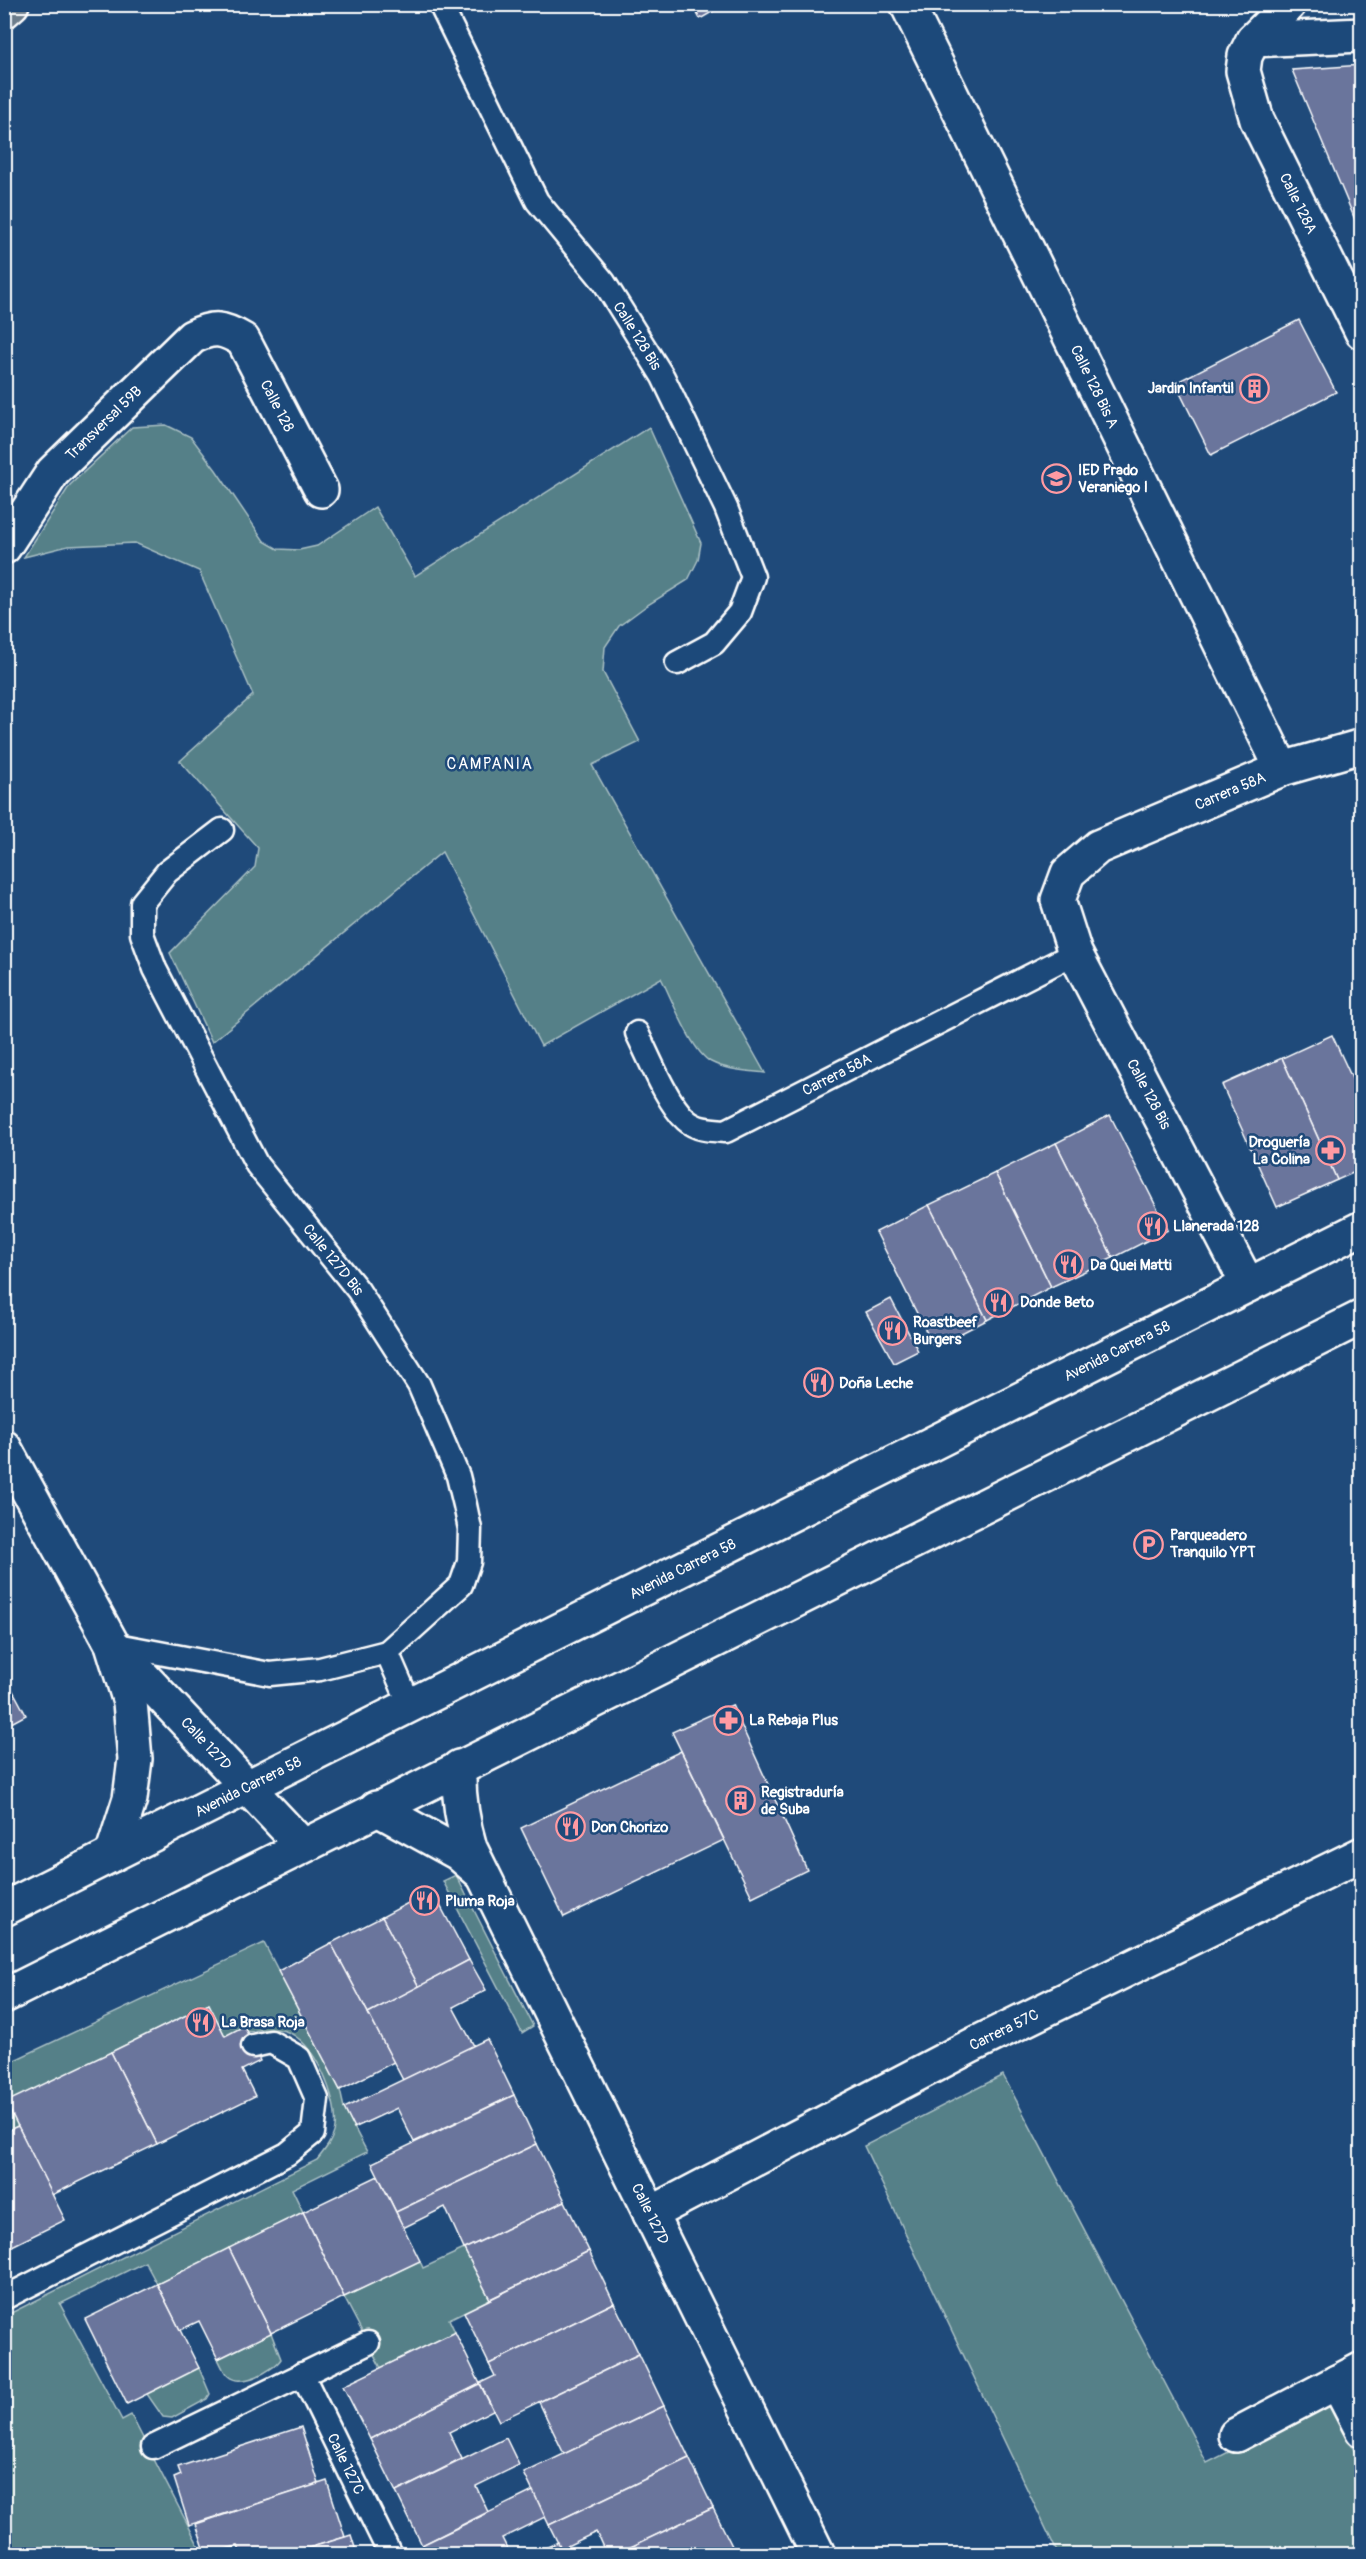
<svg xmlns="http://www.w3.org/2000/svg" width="1366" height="2559" viewBox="0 0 1366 2559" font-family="Pangolin,sans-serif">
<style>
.green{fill:#558088;stroke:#aac0c4;stroke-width:1.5}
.building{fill:#6b749c;stroke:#fff;stroke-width:1.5}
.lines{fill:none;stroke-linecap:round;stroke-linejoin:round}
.lane-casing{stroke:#fff;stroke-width:27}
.street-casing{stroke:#fff;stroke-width:38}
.secondary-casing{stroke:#fff;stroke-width:38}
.primary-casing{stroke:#fff;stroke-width:38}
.lane{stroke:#1f4a7a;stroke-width:22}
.street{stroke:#1f4a7a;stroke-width:33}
.secondary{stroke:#1f4a7a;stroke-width:33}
.primary{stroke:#6c7d8c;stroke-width:33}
.labels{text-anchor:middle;stroke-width:5;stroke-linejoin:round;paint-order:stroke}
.street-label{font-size:15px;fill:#fff;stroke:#1f4a7a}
.poi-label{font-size:15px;font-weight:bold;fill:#fff;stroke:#1f4a7a;text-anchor:start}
.neighbourhood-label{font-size:16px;letter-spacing:1.5px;fill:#fff;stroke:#1f4a7a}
</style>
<rect width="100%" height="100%" fill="#1f4a7a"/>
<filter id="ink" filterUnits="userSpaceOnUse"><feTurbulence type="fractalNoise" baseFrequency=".0167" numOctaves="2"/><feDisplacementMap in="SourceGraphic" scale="12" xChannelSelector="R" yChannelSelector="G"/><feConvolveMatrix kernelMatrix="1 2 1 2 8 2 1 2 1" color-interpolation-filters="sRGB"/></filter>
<g filter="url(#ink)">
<!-- green -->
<g class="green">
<path d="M166 425 191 437 216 470 264 541 278 549 299 550 317 546 375 507 415 576 649 427 701 543 698 560 688 580 646 606 619 626 605 647 603 672 640 742 592 765 765 1073C748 1071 726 1070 711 1062 691 1051 672 999 661 978L541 1046 442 852 212 1042 170 953 255 867 258 848 180 761 253 695 199 571 135 543 68 546 24 557 70 485 132 427Z"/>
<polygon points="456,1875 533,2026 522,2033 443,1881"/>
<path d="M264 1943 340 2090 344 2108 367 2152 292 2189 303 2212 157 2284 145 2262 60 2304 122 2420 131 2415 203 2554H5V2316L317 2160C325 2150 333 2140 335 2128 339 2100 314 2039 285 2031 265 2025 245 2034 225 2036L209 2004 111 2052 18 2126 5 2132 4 2065Z"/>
<polygon points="1003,2075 1207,2463 1330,2401 1361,2465 1361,2554 1058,2554 864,2146"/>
<polygon points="464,2249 490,2299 449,2319 455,2332 381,2368 344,2297 420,2261 423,2268"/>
<path d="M271 2333 281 2359C273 2371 241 2388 228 2376 224 2373 221 2364 218 2359Z"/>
<polygon points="199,2368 210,2394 207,2399 172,2418 163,2417 147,2394"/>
</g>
<!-- building -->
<g class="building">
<polygon points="692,4 726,4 700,19"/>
<polygon points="1362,65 1362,221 1356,222 1292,70"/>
<polygon points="1299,320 1336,392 1211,455 1175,383"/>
<polygon points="1332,1035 1362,1100 1362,1169 1337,1180 1282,1058"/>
<polygon points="1282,1058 1337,1180 1277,1207 1222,1085"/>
<polygon points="1110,1115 1168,1230 1113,1258 1056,1143"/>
<polygon points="1056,1143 1113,1258 1051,1287 995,1173"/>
<polygon points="995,1173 1051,1287 987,1320 929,1205"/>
<polygon points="929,1205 987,1320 934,1347 876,1232"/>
<polygon points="891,1299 918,1351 894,1363 866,1312"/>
<polygon points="4,1674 26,1715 4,1727"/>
<polygon points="732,1705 807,1870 752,1897 672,1732"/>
<polygon points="681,1751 724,1840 564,1917 521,1828"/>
<polygon points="432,1890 469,1960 419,1987 382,1917"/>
<polygon points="382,1917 419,1987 368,2013 331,1943"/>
<polygon points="331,1943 394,2062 340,2090 278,1971"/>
<polygon points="469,1960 486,1990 453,2007 474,2046 403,2080 368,2013"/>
<polygon points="209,2004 225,2036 244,2026 260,2061 242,2070 255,2096 157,2144 111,2052"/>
<polygon points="487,2039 514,2095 414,2142 397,2108 354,2128 344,2108"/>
<polygon points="111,2052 157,2144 52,2195 6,2102"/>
<polygon points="514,2095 537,2144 396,2212 372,2163"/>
<polygon points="18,2126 65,2220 4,2250 4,2132"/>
<polygon points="537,2144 565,2201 464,2249 445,2207 403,2228 396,2212"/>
<polygon points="378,2176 420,2261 344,2297 303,2212"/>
<polygon points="565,2201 589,2251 490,2299 464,2249"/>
<polygon points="303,2212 344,2297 271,2333 229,2248"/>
<polygon points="229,2248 271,2333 218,2359 199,2321 180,2330 157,2284"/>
<polygon points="589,2251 614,2303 489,2364 464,2312"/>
<polygon points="157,2284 199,2368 127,2404 85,2319"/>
<polygon points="614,2303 639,2354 499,2421 480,2383 495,2376 489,2364"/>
<polygon points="455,2332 480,2384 370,2439 343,2386"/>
<polygon points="639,2354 664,2406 564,2454 539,2402"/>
<polygon points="480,2384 493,2410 449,2432 462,2459 396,2492 370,2439"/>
<polygon points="664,2406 689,2458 549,2525 524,2473"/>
<polygon points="301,2427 319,2484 189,2525 174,2478 181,2475 178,2467"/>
<polygon points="506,2438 519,2465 476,2486 488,2512 422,2545 396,2492"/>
<polygon points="689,2458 713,2508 616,2554 606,2554 596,2532 561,2549 549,2525"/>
<polygon points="327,2481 345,2537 289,2554 241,2554 238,2546 206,2554 196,2524"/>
<polygon points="533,2491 545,2517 502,2538 510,2554 426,2554 422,2545"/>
<polygon points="713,2508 736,2554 616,2554"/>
<polygon points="351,2535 357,2554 289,2554 345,2537"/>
<polygon points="558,2542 564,2554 533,2554"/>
</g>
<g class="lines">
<defs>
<g id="lane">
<path id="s1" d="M440 4 537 201 604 282 663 377 726 508 753 577 740 612 714 643 677 663"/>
<path id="s2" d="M222 830 167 872 142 903V934L155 969 257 1165 358 1290 419 1385 458 1476 465 1505 470 1529 469 1562 461 1585 387 1652 410 1705"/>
<path id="s3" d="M637 1033C649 1057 667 1103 686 1120 697 1130 712 1130 726 1131L1075 953"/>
<polyline points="112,1644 270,1674 320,1669 387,1652"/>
<polyline points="4,2298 287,2154 313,2133 317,2099 299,2058 271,2042 253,2046"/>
<path id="s4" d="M302 2374 390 2554"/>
<polyline points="153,2447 368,2343"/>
</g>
<g id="street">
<path id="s5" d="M907 4 1282 769"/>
<path id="s6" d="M1289 4 1253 40 1245 56 1243 71 1257 120 1362 332"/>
<polyline points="1253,40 1362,35"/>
<path id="s7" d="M4 547 53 472 192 337C214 326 223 328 243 340L321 490"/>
<path id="s8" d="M1248 1285 1075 953 1058 900 1068 873 1098 847 1282 769 1362 746"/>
<path id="s9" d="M650 2214 971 2046 1362 1854"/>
<polyline points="1337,2382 1362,2430"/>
<polyline points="1236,2435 1362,2369"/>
</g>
<g id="secondary">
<polyline points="4,1447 112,1644 130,1702 135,1759 130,1799 112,1855"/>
<path id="s10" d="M117 1649 302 1845"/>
<path id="s11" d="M459 1767C458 1795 462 1821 470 1848L818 2554"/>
<polyline points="376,1808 458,1853 480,1872"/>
<path id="s12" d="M4 1909 1362 1228"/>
<polyline points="4,1996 1362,1317"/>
</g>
<polyline id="primary" points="4,11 12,4"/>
</defs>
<!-- lane casing -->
<use href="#lane" class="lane-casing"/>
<!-- street casing -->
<use href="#street" class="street-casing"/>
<!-- secondary casing -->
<use href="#secondary" class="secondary-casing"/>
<!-- primary casing -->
<use href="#primary" class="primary-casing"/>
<!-- lane -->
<use href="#lane" class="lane"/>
<!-- street -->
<use href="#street" class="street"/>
<!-- secondary -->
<use href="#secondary" class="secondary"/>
<!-- primary -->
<use href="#primary" class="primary"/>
</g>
</g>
<!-- icons -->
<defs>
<symbol id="building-ring" viewBox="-11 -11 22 22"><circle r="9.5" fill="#1f4a7a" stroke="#ff9aa2" stroke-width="1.5"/><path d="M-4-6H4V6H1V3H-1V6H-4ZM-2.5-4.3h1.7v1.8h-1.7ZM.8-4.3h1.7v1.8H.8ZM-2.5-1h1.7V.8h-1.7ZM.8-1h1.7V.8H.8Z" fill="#ff9aa2"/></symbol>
<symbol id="school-ring" viewBox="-11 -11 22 22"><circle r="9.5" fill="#1f4a7a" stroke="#ff9aa2" stroke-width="1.5"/><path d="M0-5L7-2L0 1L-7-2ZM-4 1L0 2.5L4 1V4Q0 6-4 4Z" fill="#ff9aa2"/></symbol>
<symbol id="pharmacy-ring" viewBox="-11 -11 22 22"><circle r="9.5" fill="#1f4a7a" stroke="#ff9aa2" stroke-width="1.5"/><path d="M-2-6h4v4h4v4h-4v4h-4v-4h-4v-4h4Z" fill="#ff9aa2"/></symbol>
<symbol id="restaurant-ring" viewBox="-11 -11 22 22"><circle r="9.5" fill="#1f4a7a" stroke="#ff9aa2" stroke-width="1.5"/><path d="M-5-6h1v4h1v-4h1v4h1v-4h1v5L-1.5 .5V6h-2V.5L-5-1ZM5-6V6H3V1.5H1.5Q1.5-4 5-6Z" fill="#ff9aa2"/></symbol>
<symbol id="parking-ring" viewBox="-11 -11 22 22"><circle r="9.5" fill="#1f4a7a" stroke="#ff9aa2" stroke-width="1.5"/><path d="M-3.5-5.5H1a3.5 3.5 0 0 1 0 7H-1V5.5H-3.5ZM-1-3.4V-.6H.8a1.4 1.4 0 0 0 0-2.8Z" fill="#ff9aa2"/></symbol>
</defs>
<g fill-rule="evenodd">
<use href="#building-ring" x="1238" y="372" width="33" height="33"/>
<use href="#school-ring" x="1040" y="462" width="33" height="33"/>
<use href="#pharmacy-ring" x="1314" y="1134" width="33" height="33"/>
<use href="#restaurant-ring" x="1136" y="1210" width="33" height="33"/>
<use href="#restaurant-ring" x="1052" y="1248" width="33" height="33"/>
<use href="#restaurant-ring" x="982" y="1286" width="33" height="33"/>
<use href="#restaurant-ring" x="876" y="1314" width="33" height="33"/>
<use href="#restaurant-ring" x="802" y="1366" width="33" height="33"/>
<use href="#parking-ring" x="1132" y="1528" width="33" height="33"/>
<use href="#pharmacy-ring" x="712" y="1704" width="33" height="33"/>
<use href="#building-ring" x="724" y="1784" width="33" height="33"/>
<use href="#restaurant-ring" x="554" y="1810" width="33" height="33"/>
<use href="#restaurant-ring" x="408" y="1884" width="33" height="33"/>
<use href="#restaurant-ring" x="184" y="2006" width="33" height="33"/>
</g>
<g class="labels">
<!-- street labels -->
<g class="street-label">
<text dy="5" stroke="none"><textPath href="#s6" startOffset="228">Calle 128A</textPath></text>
<text dy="5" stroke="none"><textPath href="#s1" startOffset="388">Calle 128 Bis</textPath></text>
<text dy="5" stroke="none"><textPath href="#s5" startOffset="426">Calle 128 Bis A</textPath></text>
<text dy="5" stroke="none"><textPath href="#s7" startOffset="412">Calle 128</textPath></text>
<text dy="5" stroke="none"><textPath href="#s7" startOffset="160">Transversal 59B</textPath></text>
<text dy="5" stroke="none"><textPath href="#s8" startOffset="642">Carrera 58A</textPath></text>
<text dy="5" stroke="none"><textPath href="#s3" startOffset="267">Carrera 58A</textPath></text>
<text transform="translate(1149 1094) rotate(62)" y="5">Calle 128 Bis</text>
<text dy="5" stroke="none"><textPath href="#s2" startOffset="520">Calle 127D Bis</textPath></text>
<text dy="5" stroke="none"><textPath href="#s12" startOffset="1245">Avenida Carrera 58</textPath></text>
<text dy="5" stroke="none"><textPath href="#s12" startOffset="759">Avenida Carrera 58</textPath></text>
<text dy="5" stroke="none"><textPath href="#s10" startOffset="130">Calle 127D</textPath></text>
<text dy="5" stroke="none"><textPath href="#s12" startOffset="273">Avenida Carrera 58</textPath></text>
<text dy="5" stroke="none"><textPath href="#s9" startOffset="399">Carrera 57C</textPath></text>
<text dy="5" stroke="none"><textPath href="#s11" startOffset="490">Calle 127D</textPath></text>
<text dy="5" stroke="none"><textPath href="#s4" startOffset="100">Calle 127C</textPath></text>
</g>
<!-- poi labels -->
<g class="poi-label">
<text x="1234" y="393" text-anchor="end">Jardin Infantil</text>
<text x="1078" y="475">IED Prado<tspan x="1078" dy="17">Veraniego I</tspan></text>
<text x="1310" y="1147" text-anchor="end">Droguería<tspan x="1310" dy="17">La Colina</tspan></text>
<text x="1173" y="1231">Llanerada 128</text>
<text x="1090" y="1270">Da Quei Matti</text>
<text x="1020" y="1307">Donde Beto</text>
<text x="913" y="1327">Roastbeef<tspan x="913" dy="17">Burgers</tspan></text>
<text x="839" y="1388">Doña Leche</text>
<text x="1170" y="1540">Parqueadero<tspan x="1170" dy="17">Tranquilo YPT</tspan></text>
<text x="749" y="1725">La Rebaja Plus</text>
<text x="761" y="1797">Registraduría<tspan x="761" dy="17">de Suba</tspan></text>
<text x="591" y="1832">Don Chorizo</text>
<text x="445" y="1906">Pluma Roja</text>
<text x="221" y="2027">La Brasa Roja</text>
</g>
<!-- neighbourhood labels -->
<g class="neighbourhood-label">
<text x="490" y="769">CAMPANIA</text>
</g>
</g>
<!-- margin -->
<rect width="1366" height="2559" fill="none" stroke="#1f4a7a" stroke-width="24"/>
<rect x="12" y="12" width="1342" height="2535" fill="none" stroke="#fff" stroke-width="2" filter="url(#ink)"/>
</svg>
